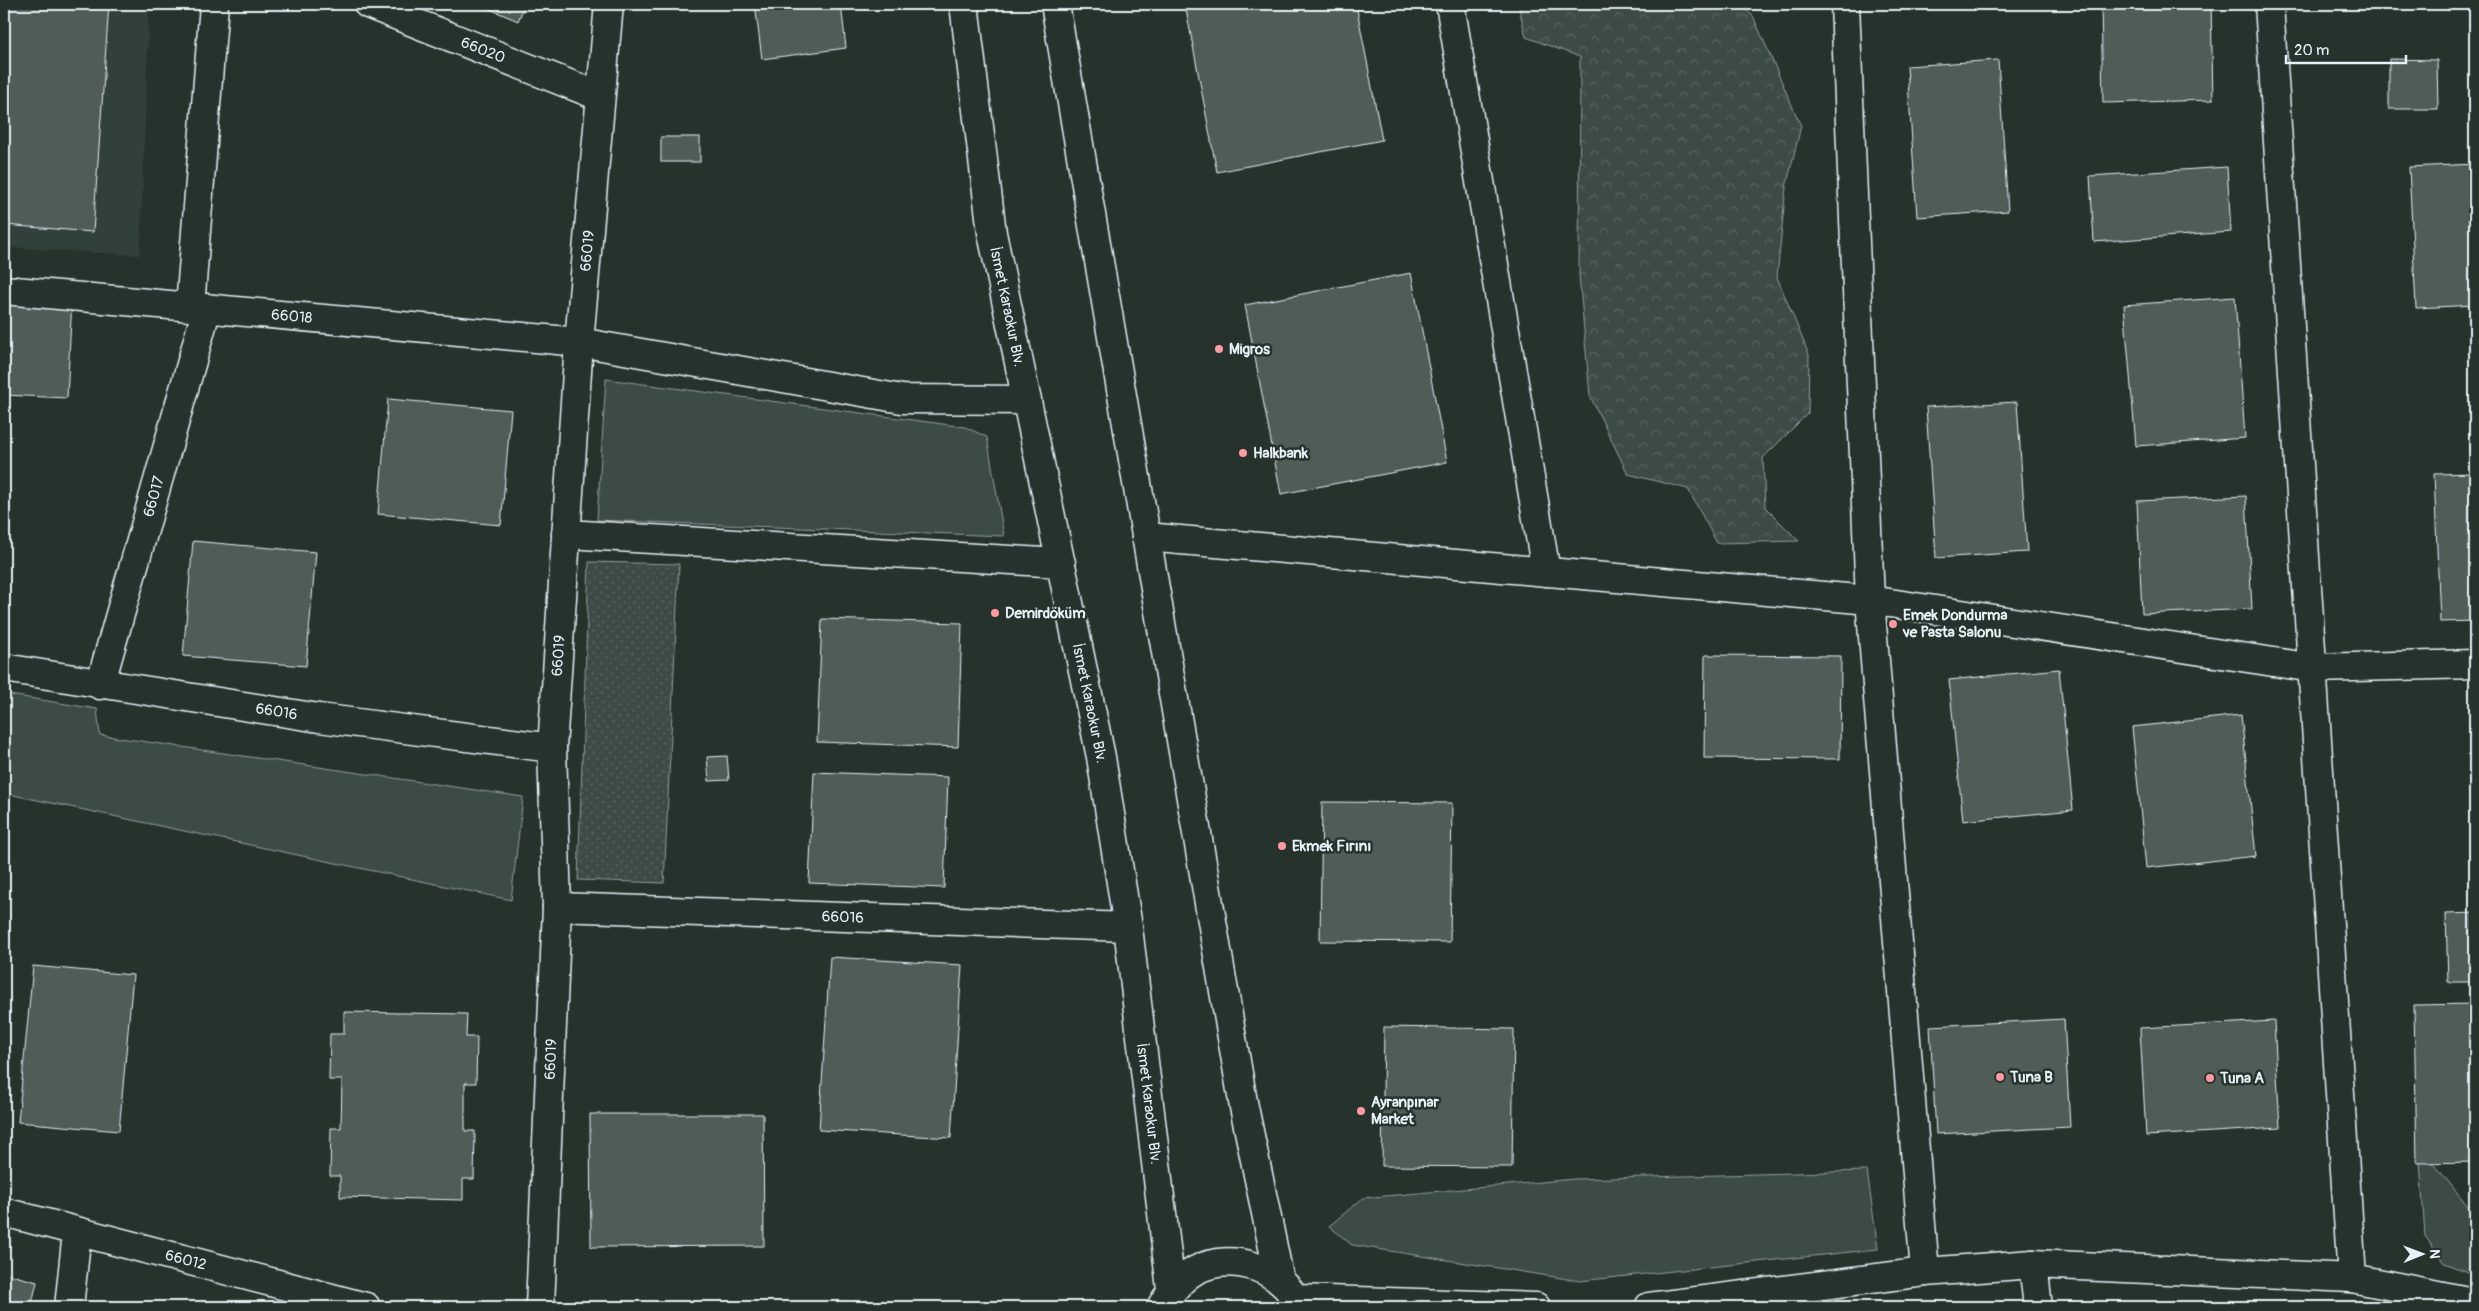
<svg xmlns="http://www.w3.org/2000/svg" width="2479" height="1311" viewBox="0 0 2479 1311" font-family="Pangolin,sans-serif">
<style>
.built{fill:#333f3a}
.grass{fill:url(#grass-dots);stroke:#939ea0}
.forest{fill:url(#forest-crowns);stroke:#939ea0}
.park{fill:#3e4b47;stroke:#939ea0}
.building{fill:#505c59;stroke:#e8f1f8}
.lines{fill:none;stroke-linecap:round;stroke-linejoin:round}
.minor-casing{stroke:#e8f1f8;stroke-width:31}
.major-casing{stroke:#e8f1f8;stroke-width:31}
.minor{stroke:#26332d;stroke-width:28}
.major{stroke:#26332d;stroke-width:28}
.poi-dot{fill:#ff9aa2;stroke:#26332d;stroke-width:2}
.labels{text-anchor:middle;stroke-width:5;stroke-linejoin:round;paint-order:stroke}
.street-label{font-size:15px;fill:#e8f1f8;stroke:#26332d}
.poi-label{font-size:15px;font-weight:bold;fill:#e8f1f8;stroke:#26332d;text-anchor:start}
</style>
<defs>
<pattern id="grass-dots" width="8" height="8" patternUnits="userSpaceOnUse" patternTransform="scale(1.25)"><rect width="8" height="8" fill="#3e4b47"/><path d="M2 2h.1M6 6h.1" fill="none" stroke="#5a6562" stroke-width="1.8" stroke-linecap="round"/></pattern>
<pattern id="forest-crowns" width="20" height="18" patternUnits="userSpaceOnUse" patternTransform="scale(1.25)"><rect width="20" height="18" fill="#3e4b47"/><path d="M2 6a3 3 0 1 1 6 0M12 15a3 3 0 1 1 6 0" fill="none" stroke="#5a6562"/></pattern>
</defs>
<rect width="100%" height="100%" fill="#26332d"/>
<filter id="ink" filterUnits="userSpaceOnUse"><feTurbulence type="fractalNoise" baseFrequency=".02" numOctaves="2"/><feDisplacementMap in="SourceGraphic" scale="10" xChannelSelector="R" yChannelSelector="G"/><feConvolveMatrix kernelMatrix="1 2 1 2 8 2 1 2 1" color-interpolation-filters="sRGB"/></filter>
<g filter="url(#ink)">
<!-- built -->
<polygon class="built" points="4,4 149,4 140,255 4,247"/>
<!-- grass -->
<polygon class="grass" points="589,562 679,564 664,883 578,880"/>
<!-- forest -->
<polygon class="forest" points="1518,4 1739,4 1753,16 1801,126 1786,187 1777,277 1809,355 1808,413 1763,458 1765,507 1799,541 1717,543 1688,489 1628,474 1590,396 1579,275 1580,57 1526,37"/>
<!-- park -->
<g class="park">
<polygon points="606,379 965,427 987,437 1004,536 597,520"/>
<polygon points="4,694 97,709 100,735 523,797 511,900 4,793"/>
<polygon points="2419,1145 2475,1215 2475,1275 2444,1263 2425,1236"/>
<polygon points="1867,1171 1878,1249 1580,1281 1352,1245 1329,1226 1363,1198 1575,1179"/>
</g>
<!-- building -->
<g class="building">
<polygon points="4,4 109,4 93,232 4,225"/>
<polygon points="478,4 525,4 518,21"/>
<polygon points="755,4 841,4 846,48 762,59"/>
<polygon points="1185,4 1356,4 1382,140 1217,172"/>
<polygon points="2101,4 2211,4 2213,100 2103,103"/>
<polygon points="2389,59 2437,60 2438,109 2389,109"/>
<polygon points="1998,60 2008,211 1917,217 1907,66"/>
<rect x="661" y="137" width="39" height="25"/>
<polygon points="2475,164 2475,305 2416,308 2409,167"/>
<polygon points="2227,167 2231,232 2094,242 2090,176"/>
<polygon points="1411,273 1447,462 1281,494 1245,305"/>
<polygon points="4,296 72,299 67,398 4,395"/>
<polygon points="2235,297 2245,438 2136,446 2124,305"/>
<polygon points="388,399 511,410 501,525 378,514"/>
<polygon points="2017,402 2027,552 1936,558 1926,407"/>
<polygon points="2475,473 2475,621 2440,622 2434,474"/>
<polygon points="2246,496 2252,609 2142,614 2137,501"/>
<polygon points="193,541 316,552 306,666 183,656"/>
<polygon points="822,619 962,623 958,747 817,742"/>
<polygon points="1705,655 1841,656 1840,759 1704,758"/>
<polygon points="2059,669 2073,810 1963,821 1949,680"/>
<polygon points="2241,715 2256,856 2146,868 2132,727"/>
<polygon points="727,756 729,780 709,781 707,757"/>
<polygon points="814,772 948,777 944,888 809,883"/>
<polygon points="1322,802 1452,803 1450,942 1320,941"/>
<polygon points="2475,913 2475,982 2448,982 2446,914"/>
<polygon points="830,957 962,965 951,1138 819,1130"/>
<polygon points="33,966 133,975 119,1131 18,1122"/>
<polygon points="2475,1004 2475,1162 2417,1163 2414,1005"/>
<polygon points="344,1012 467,1014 466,1037 477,1037 476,1083 465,1083 465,1131 475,1131 474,1179 463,1179 463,1200 340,1197 340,1176 330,1176 331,1128 341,1128 342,1080 329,1080 330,1034 344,1034"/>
<polygon points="2064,1019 2070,1127 1936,1134 1930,1026"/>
<polygon points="2274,1021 2280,1128 2146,1136 2140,1028"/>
<polygon points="1384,1027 1514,1029 1512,1167 1382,1166"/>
<polygon points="590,1114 763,1114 764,1246 591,1247"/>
<polygon points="4,1273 37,1282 31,1307 4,1307"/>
</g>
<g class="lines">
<defs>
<g id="minor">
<path id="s1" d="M368 4 599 96"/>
<polyline points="1450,4 1546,572"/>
<polyline points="1845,4 1870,600 1925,1272"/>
<polyline points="2269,4 2352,1278"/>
<path id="s2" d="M4 290 579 342 902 399 1027 400"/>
<polyline points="190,307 214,4"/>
<polyline points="566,534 1061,563"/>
<polyline points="1146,537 1870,600 2313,668 2475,664"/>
<path id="s3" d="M4 668 319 718 552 748"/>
<path id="s4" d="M100 685 207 308"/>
<path id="s5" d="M557 907 1128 927"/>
<path id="s6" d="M4 1212 366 1307"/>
<polyline points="2033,1264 2038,1307"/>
<polyline points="1296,1299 1536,1307"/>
<polyline points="69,1307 77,1232"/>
<path id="s7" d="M540 1307 557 907 552 748 579 342 609 4"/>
<polyline points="1649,1307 1925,1272 2033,1264 2352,1278 2463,1300 2475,1305"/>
</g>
<g id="major">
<path id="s8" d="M964 4 992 233 1101 757 1128 927 1171 1289"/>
<polyline points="1055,4 1243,1102 1280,1281"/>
<path d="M1161 1307C1169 1294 1176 1284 1188 1275 1225 1248 1283 1266 1299 1307"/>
</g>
</defs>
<!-- minor casing -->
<use href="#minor" class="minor-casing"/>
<!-- major casing -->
<use href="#major" class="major-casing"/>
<!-- minor -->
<use href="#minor" class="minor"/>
<!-- major -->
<use href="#major" class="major"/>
</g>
</g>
<!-- markers -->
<g class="poi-dot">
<circle cx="1219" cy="349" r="5"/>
<circle cx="1243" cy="453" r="5"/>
<circle cx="995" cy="613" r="5"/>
<circle cx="1893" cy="624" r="5"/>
<circle cx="1282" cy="846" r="5"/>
<circle cx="2000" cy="1077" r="5"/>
<circle cx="2210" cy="1078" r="5"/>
<circle cx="1361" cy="1111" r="5"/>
</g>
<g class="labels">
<!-- street labels -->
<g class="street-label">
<text dy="5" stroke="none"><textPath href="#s1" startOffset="124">66020</textPath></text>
<text dy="5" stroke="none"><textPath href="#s7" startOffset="1058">66019</textPath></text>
<text dy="5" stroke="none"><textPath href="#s8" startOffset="306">İsmet Karaokur Blv.</textPath></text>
<text dy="5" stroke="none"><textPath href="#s2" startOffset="289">66018</textPath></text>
<text dy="5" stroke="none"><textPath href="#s4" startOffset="196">66017</textPath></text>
<text dy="5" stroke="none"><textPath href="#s7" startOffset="652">66019</textPath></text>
<text dy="5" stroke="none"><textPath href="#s8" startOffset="711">İsmet Karaokur Blv.</textPath></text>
<text dy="5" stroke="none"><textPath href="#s3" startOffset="276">66016</textPath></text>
<text dy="5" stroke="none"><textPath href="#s5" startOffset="286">66016</textPath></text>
<text dy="5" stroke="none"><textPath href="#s7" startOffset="248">66019</textPath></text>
<text dy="5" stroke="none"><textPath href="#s8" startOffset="1116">İsmet Karaokur Blv.</textPath></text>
<text dy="5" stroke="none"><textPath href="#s6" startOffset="188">66012</textPath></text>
</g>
<!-- poi labels -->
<g class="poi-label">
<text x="1229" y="354">Migros</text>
<text x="1253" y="458">Halkbank</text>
<text x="1005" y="618">Demirdöküm</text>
<text x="1903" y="620">Emek Dondurma<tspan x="1903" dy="17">ve Pasta Salonu</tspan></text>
<text x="1292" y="851">Ekmek Fırını</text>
<text x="2010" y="1082">Tuna B</text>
<text x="2220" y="1083">Tuna A</text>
<text x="1371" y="1107">Ayranpınar<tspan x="1371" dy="17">Market</tspan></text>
</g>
</g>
<!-- margin -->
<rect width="2479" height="1311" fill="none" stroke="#26332d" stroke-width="20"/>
<rect x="10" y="10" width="2459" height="1291" fill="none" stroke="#e8f1f8" stroke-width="2" filter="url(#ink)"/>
<!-- north arrow -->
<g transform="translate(2422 1254) rotate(89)" stroke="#26332d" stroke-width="4" paint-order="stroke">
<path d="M0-4L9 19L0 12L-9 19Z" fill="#e8f1f8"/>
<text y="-8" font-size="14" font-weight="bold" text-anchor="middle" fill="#e8f1f8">N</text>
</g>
<!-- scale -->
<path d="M2286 55v8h120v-8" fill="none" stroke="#e8f1f8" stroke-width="2.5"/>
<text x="2294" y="55" font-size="15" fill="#e8f1f8" stroke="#26332d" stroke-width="4" paint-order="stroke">20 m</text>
</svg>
